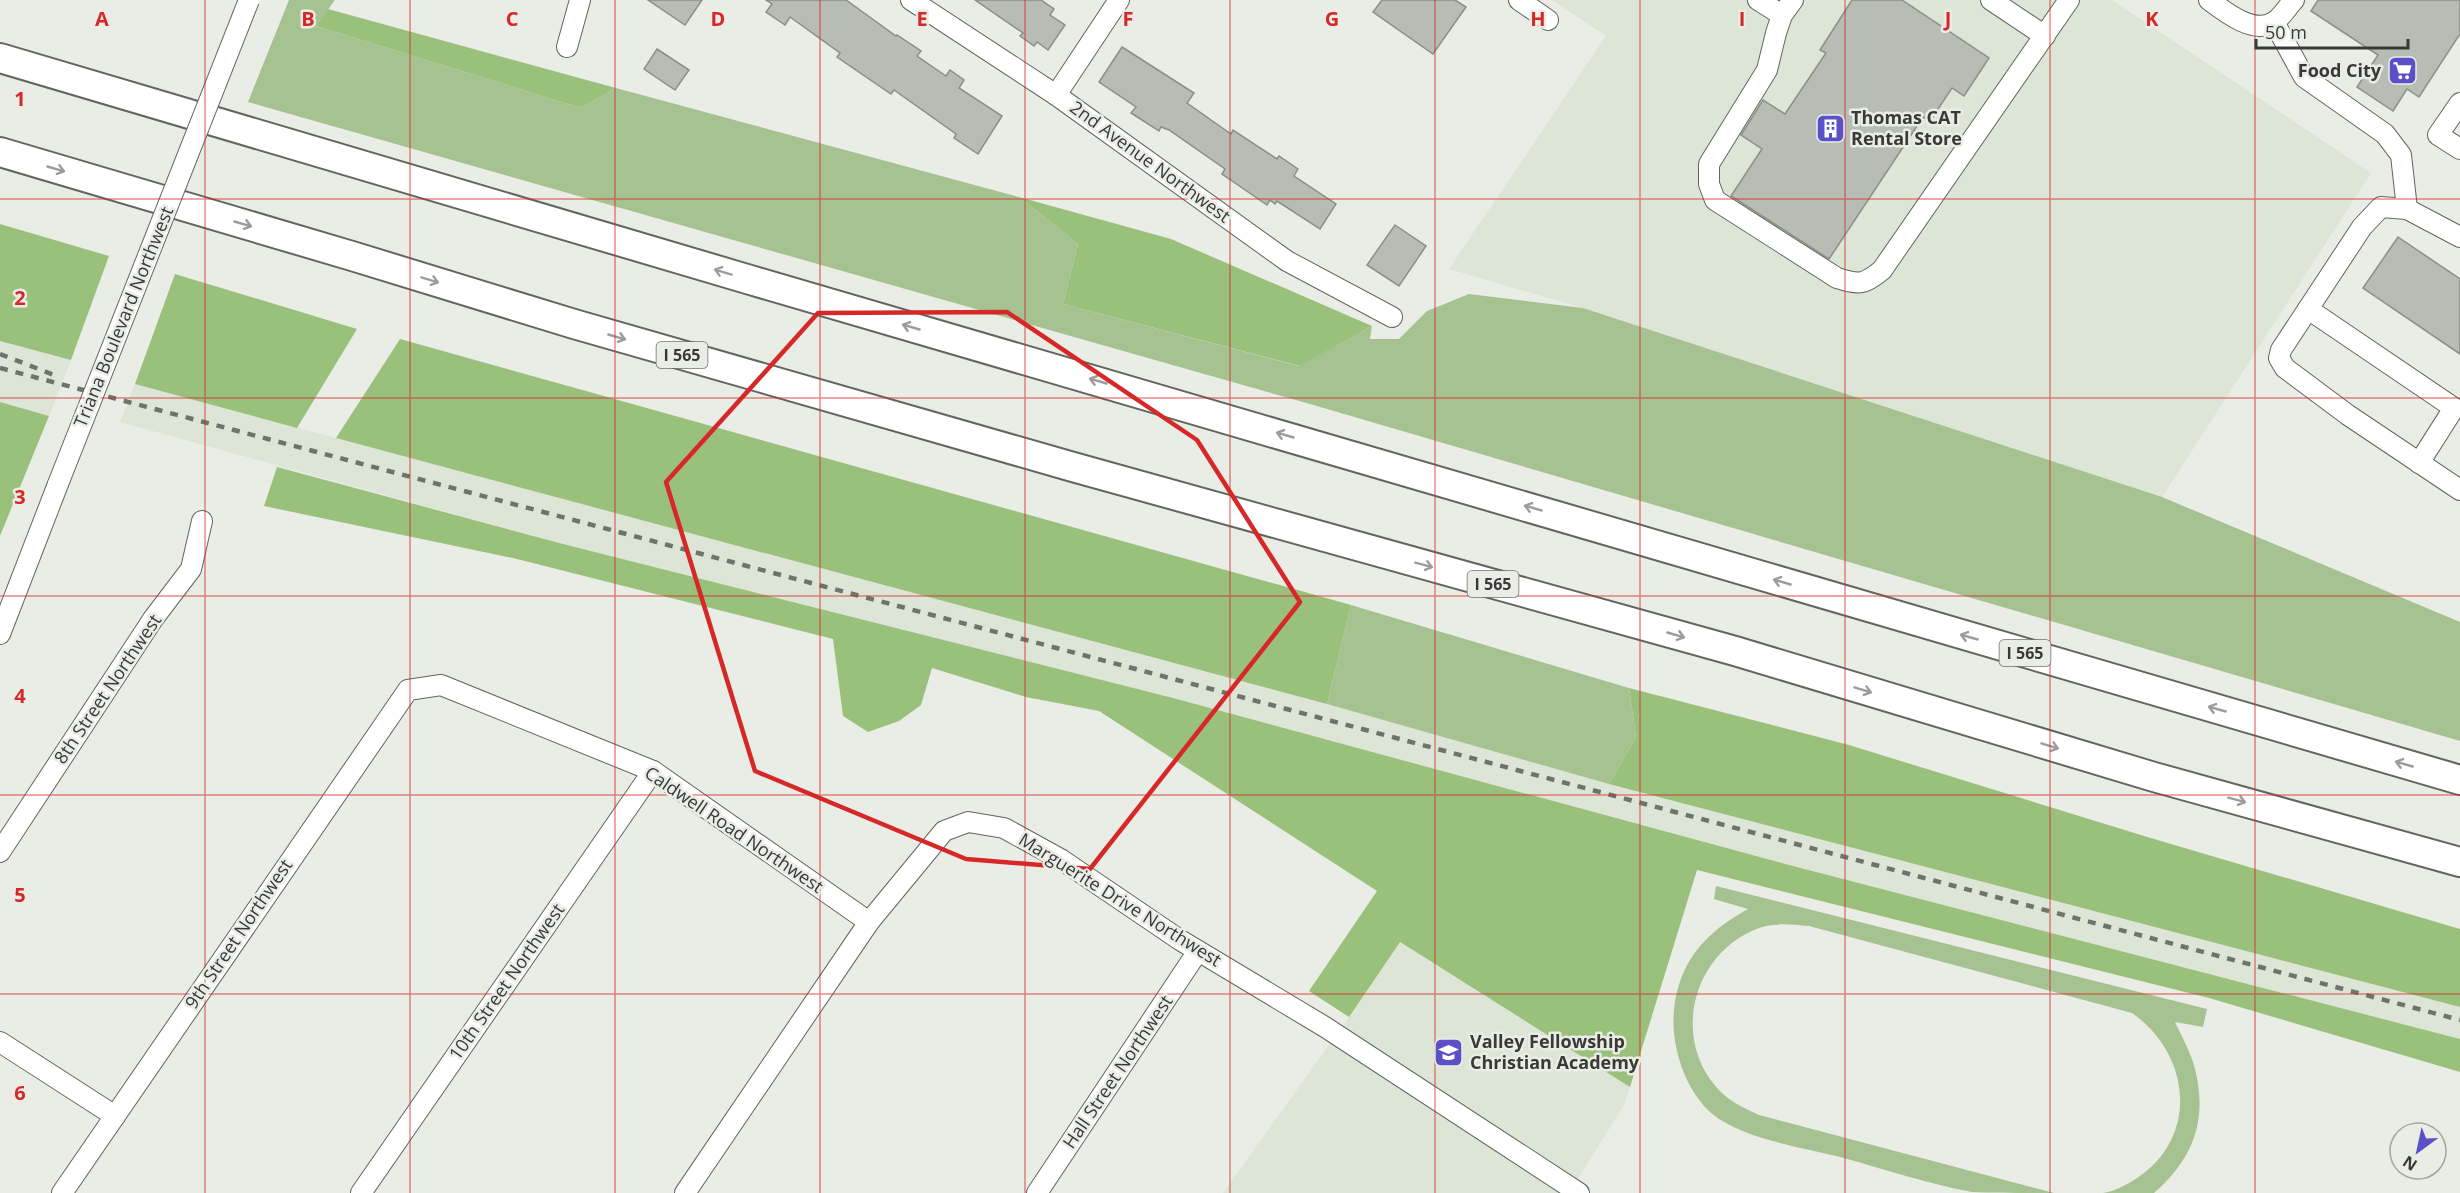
<svg xmlns="http://www.w3.org/2000/svg" width="2460" height="1193" viewBox="0 0 2460 1193" font-family="'Open Sans',sans-serif">
<style>
.built{fill:#dce5d6}
.green{fill:#a6c291}
.forest{fill:#9ac17b}
.building{fill:#b7bcb4;stroke:#8b8f88;stroke-width:1.5}
.lines{fill:none;stroke-linecap:round;stroke-linejoin:round}
.minor-casing{stroke:#62665f;stroke-width:22}
.highway-casing{stroke:#62665f;stroke-width:32}
.minor{stroke:#fff;stroke-width:20}
.highway{stroke:#fff;stroke-width:28}
.rail{stroke:#70726d;stroke-width:4.5;stroke-dasharray:8 8;stroke-linecap:butt}
.minor-bridge-casing{stroke:#62665f;stroke-width:22;stroke-linecap:butt}
.minor-bridge{stroke:#fff;stroke-width:20}
.oneway{stroke:#9c9c9b}
.marked{fill:none;stroke:#d62828;stroke-width:4.5;stroke-linejoin:round}
.grid{fill:none;stroke:#d62828;stroke-width:1.5;stroke-opacity:0.55}
.labels{text-anchor:middle;stroke-width:5;stroke-linejoin:round;paint-order:stroke}
.shield{fill:#e9ede6;stroke:#6e706c;stroke-width:1.5}
.shield-label{font-size:16px;font-weight:bold;fill:#393a37}
.poi-label{font-size:18px;font-weight:bold;fill:#393a37;stroke:#e9ede6;text-anchor:start}
.street-label{font-size:18px;fill:#393a37;stroke:#e9ede6}
.grid-label{font-size:20px;text-anchor:middle;font-weight:bold;fill:#d62828;stroke:#e9ede6;stroke-width:5;stroke-linejoin:round;paint-order:stroke}
</style>
<rect width="100%" height="100%" fill="#e9ede6"/>
<!-- built -->
<g class="built">
<polygon points="1552,0 2112,0 2371,173 2162,497 1583,308 1449,269 1606,36"/>
<polygon points="0,341 71,360 49,416 0,402"/>
<polygon points="135,384 1327,704 1609,784 2460,1007 2460,1039 1793,866 1173,698 563,544 120,422"/>
<polygon points="1399,942 1630,1087 1624,1105 1569,1193 1223,1193 1349,1017"/>
</g>
<!-- green -->
<g class="green">
<polygon points="289,0 335,0 316,26 581,108 616,88 1019,197 1078,244 1063,304 1299,366 1372,326 1370,339 1399,339 1427,311 1469,294 1583,308 2162,497 2460,622 2460,741 1310,404 248,102"/>
<polygon points="1351,605 1629,688 1636,737 1609,784 1327,704"/>
<path d="M1716 886 2207 1009 2203 1027 2175 1022C2182 1037 2191 1053 2195 1069 2208 1120 2193 1159 2154 1193H2103C2119 1190 2132 1182 2144 1173 2200 1129 2187 1051 2132 1013L1809 926C1792 925 1775 922 1759 928 1691 953 1669 1043 1723 1094 1733 1103 1746 1109 1759 1115L2054 1193C2029 1193 1996 1193 1972 1192 1928 1184 1884 1169 1840 1157 1801 1147 1754 1141 1719 1119 1687 1098 1670 1047 1674 1010 1679 961 1706 932 1748 909L1714 899Z"/>
</g>
<!-- forest -->
<g class="forest">
<polygon points="328,9 616,88 581,108 316,26"/>
<polygon points="1019,197 1171,239 1372,326 1300,366 1063,304 1078,244"/>
<polygon points="0,224 109,256 71,360 0,341"/>
<polygon points="175,274 357,329 297,428 135,384"/>
<polygon points="400,339 1351,605 1327,704 336,438"/>
<polygon points="0,402 49,416 0,536"/>
<polygon points="277,467 563,544 1173,698 1793,866 2460,1039 2460,1072 2209,998 1697,870 1630,1087 1400,942 1349,1017 1309,991 1377,891 1099,711 1026,697 932,668 921,705 899,721 868,732 843,716 833,639 517,559 264,506"/>
<polygon points="1629,688 1849,745 2154,839 2460,929 2460,1007 1609,784 1636,737"/>
</g>
<!-- building -->
<g class="building">
<polygon points="648,0 702,0 685,25"/>
<polygon points="766,0 846,0 896,36 897,35 921,51 917,56 946,76 950,70 964,80 959,88 1002,116 978,154 954,138 956,134 894,90 891,94 837,57 840,53 790,17 785,25 766,12 772,4"/>
<polygon points="975,0 1041,0 1054,9 1050,15 1065,25 1048,50 1037,42 1034,46 1020,36 1023,33"/>
<polygon points="1382,0 1455,0 1466,7 1433,54 1373,12"/>
<polygon points="1852,0 1902,0 1989,58 1964,96 1952,88 1930,121 1923,117 1829,259 1731,196 1762,149 1741,135 1763,100 1785,114 1826,53 1820,50"/>
<polygon points="2318,0 2460,0 2460,34 2419,97 2407,89 2393,111 2357,87 2378,55 2311,11"/>
<polygon points="1122,47 1194,93 1187,103 1231,134 1233,130 1277,159 1279,156 1298,169 1294,176 1336,204 1320,229 1277,201 1275,204 1270,200 1267,205 1222,174 1225,169 1169,130 1161,127 1159,131 1131,113 1136,107 1099,82"/>
<polygon points="657,49 689,70 675,90 644,69"/>
<polygon points="1395,225 1426,246 1399,286 1367,265"/>
<polygon points="2398,237 2460,279 2460,354 2363,288"/>
</g>
<g class="lines">
<defs>
<g id="minor">
<polyline points="911,0 1056,95 1287,261 1392,317"/>
<polyline points="1519,0 1548,20"/>
<polyline points="1758,0 1782,15"/>
<path d="M1793 0 1782 15 1776 33 1767 70 1709 164V184L1715 200 1837 278C1859 285 1864 285 1882 270L2069 0"/>
<polyline points="1991,0 2045,36"/>
<path d="M2209 0C2225 12 2254 35 2274 22 2282 17 2288 6 2294 0"/>
<polyline points="2274,22 2304,77 2385,134 2401,155 2407,209"/>
<polyline points="567,47 580,0"/>
<polyline points="1056,95 1119,0"/>
<polyline points="2460,103 2438,135 2460,149"/>
<polyline points="2460,237 2407,209 2381,207 2362,227 2281,350 2279,358 2285,368 2348,415 2460,490"/>
<polyline points="2308,309 2454,408 2419,463"/>
<polyline points="0,634 58,484"/>
<polyline points="0,852 153,619 191,569 202,521"/>
<polyline points="0,1042 115,1116"/>
<polyline points="62,1193 408,690 441,685 653,771 869,922"/>
<polyline points="361,1193 653,771"/>
<polyline points="685,1193 869,922 944,831 968,822 1004,828 1062,860 1180,940 1325,1027 1579,1193"/>
<polyline points="1037,1193 1198,951"/>
</g>
<g id="highway">
<polyline points="0,58 747,279 2460,780"/>
<polyline points="0,152 352,256 574,324 1073,467 1735,651 2154,777 2460,862"/>
</g>
</defs>
<!-- minor casing -->
<use href="#minor" class="minor-casing"/>
<!-- highway casing -->
<use href="#highway" class="highway-casing"/>
<!-- minor -->
<use href="#minor" class="minor"/>
<!-- highway -->
<use href="#highway" class="highway"/>
<!-- rail -->
<g class="rail">
<polyline points="0,354 54,375"/>
<polyline points="0,368 2460,1020"/>
</g>
<defs>
<polyline id="minor-bridge" points="58,484 249,0"/>
</defs>
<!-- minor-bridge casing -->
<use href="#minor-bridge" class="minor-bridge-casing"/>
<!-- minor-bridge -->
<use href="#minor-bridge" class="minor-bridge"/>
</g>
<!-- one-way arrows -->
<defs><path id="oneway-shaft" d="M-6 0H5M1.5-3L5.5 0L1.5 3" fill="none" stroke-width="1.6" stroke-linecap="round" stroke-linejoin="round" transform="scale(1.5)"/></defs>
<g class="oneway">
<use href="#oneway-shaft" transform="translate(56 169) rotate(16)"/>
<use href="#oneway-shaft" transform="translate(243 224) rotate(16)"/>
<use href="#oneway-shaft" transform="translate(723 272) rotate(-163)"/>
<use href="#oneway-shaft" transform="translate(430 280) rotate(17)"/>
<use href="#oneway-shaft" transform="translate(911 327) rotate(-164)"/>
<use href="#oneway-shaft" transform="translate(617 337) rotate(16)"/>
<use href="#oneway-shaft" transform="translate(1098 381) rotate(-164)"/>
<use href="#oneway-shaft" transform="translate(1285 435) rotate(-164)"/>
<use href="#oneway-shaft" transform="translate(1533 508) rotate(-164)"/>
<use href="#oneway-shaft" transform="translate(1424 565) rotate(15)"/>
<use href="#oneway-shaft" transform="translate(1782 582) rotate(-164)"/>
<use href="#oneway-shaft" transform="translate(1676 635) rotate(16)"/>
<use href="#oneway-shaft" transform="translate(1969 637) rotate(-164)"/>
<use href="#oneway-shaft" transform="translate(1863 690) rotate(17)"/>
<use href="#oneway-shaft" transform="translate(2217 709) rotate(-164)"/>
<use href="#oneway-shaft" transform="translate(2050 746) rotate(17)"/>
<use href="#oneway-shaft" transform="translate(2404 764) rotate(-164)"/>
<use href="#oneway-shaft" transform="translate(2237 800) rotate(15)"/>
</g>
<!-- marked area -->
<path class="marked" d="M1007 312 1197 440 1300 602 1090 869 966 859 755 771 666 482 818 313Z"/>
<!-- grid -->
<path class="grid" d="M205 0V1193M410 0V1193M615 0V1193M820 0V1193M1025 0V1193M1230 0V1193M1435 0V1193M1640 0V1193M1845 0V1193M2050 0V1193M2255 0V1193M0 199H2460M0 398H2460M0 596H2460M0 795H2460M0 994H2460"/>
<!-- icons -->
<defs>
<symbol id="supermarket-square" viewBox="-11 -11 22 22"><rect x="-9" y="-9" width="18" height="18" rx="4" fill="#5b50c8" stroke="#e9ede6"/><path d="M-6-5.5h2.5l.6 2H6L4.5 2H-2.5L-4.4-4H-6ZM-1.5 3.2a1.3 1.3 0 1 0 .1 0ZM3 3.2a1.3 1.3 0 1 0 .1 0Z" fill="#fff"/></symbol>
<symbol id="building-square" viewBox="-11 -11 22 22"><rect x="-9" y="-9" width="18" height="18" rx="4" fill="#5b50c8" stroke="#e9ede6"/><path d="M-4-6H4V6H1V3H-1V6H-4ZM-2.5-4.3h1.7v1.8h-1.7ZM.8-4.3h1.7v1.8H.8ZM-2.5-1h1.7V.8h-1.7ZM.8-1h1.7V.8H.8Z" fill="#fff"/></symbol>
<symbol id="school-square" viewBox="-11 -11 22 22"><rect x="-9" y="-9" width="18" height="18" rx="4" fill="#5b50c8" stroke="#e9ede6"/><path d="M0-5L7-2L0 1L-7-2ZM-4 1L0 2.5L4 1V4Q0 6-4 4Z" fill="#fff"/></symbol>
</defs>
<g fill-rule="evenodd">
<use href="#supermarket-square" x="2386" y="54" width="33" height="33"/>
<use href="#building-square" x="1814" y="112" width="33" height="33"/>
<use href="#school-square" x="1432" y="1036" width="33" height="33"/>
</g>
<g class="labels">
<!-- shield labels -->
<g class="shield">
<rect x="656.5" y="342" width="51" height="26" rx="4.5"/>
<rect x="1467.5" y="571" width="51" height="26" rx="4.5"/>
<rect x="1999.5" y="640" width="51" height="26" rx="4.5"/>
</g>
<g class="shield-label">
<text x="682" y="361">I 565</text>
<text x="1493" y="590">I 565</text>
<text x="2025" y="659">I 565</text>
</g>
<!-- poi labels -->
<g class="poi-label">
<text x="2381" y="77" text-anchor="end">Food City</text>
<text x="1851" y="124">Thomas CAT<tspan x="1851" dy="21">Rental Store</tspan></text>
<text x="1470" y="1048">Valley Fellowship<tspan x="1470" dy="21">Christian Academy</tspan></text>
</g>
<!-- street labels -->
<g class="street-label">
<text transform="translate(1150 162) rotate(36)" y="6">2nd Avenue Northwest</text>
<text transform="translate(124 317) rotate(-68)" y="6">Triana Boulevard Northwest</text>
<text transform="translate(108 689) rotate(-56)" y="6">8th Street Northwest</text>
<text transform="translate(734 830) rotate(34)" y="6">Caldwell Road Northwest</text>
<text transform="translate(1120 900) rotate(32)" y="6">Marguerite Drive Northwest</text>
<text transform="translate(239 934) rotate(-56)" y="6">9th Street Northwest</text>
<text transform="translate(507 982) rotate(-55)" y="6">10th Street Northwest</text>
<text transform="translate(1118 1072) rotate(-56)" y="6">Hall Street Northwest</text>
</g>
</g>
<g class="grid-label">
<text x="102" y="26">A</text>
<text x="308" y="26">B</text>
<text x="512" y="26">C</text>
<text x="718" y="26">D</text>
<text x="922" y="26">E</text>
<text x="1128" y="26">F</text>
<text x="1332" y="26">G</text>
<text x="1538" y="26">H</text>
<text x="1742" y="26">I</text>
<text x="1948" y="26">J</text>
<text x="2152" y="26">K</text>
<text x="20" y="106">1</text>
<text x="20" y="305">2</text>
<text x="20" y="504">3</text>
<text x="20" y="703">4</text>
<text x="20" y="902">5</text>
<text x="20" y="1100">6</text>
</g>
<!-- north arrow -->
<g transform="translate(2418 1151) rotate(213)"><circle r="28" fill="#e9ede6" stroke="#a3a5a0" stroke-width="1.5"/>
<path d="M0-4.5L10 22L0 15L-10 22Z" fill="#5b50c8"/>
<text y="-9" font-size="16" font-weight="bold" text-anchor="middle" fill="#393a37">N</text>
</g>
<!-- scale -->
<path d="M2256 39v9h152v-9" fill="none" stroke="#393a37" stroke-width="3"/>
<text x="2265" y="39" font-size="18" fill="#393a37" stroke="#e9ede6" stroke-width="4.5" paint-order="stroke">50 m</text>
</svg>
